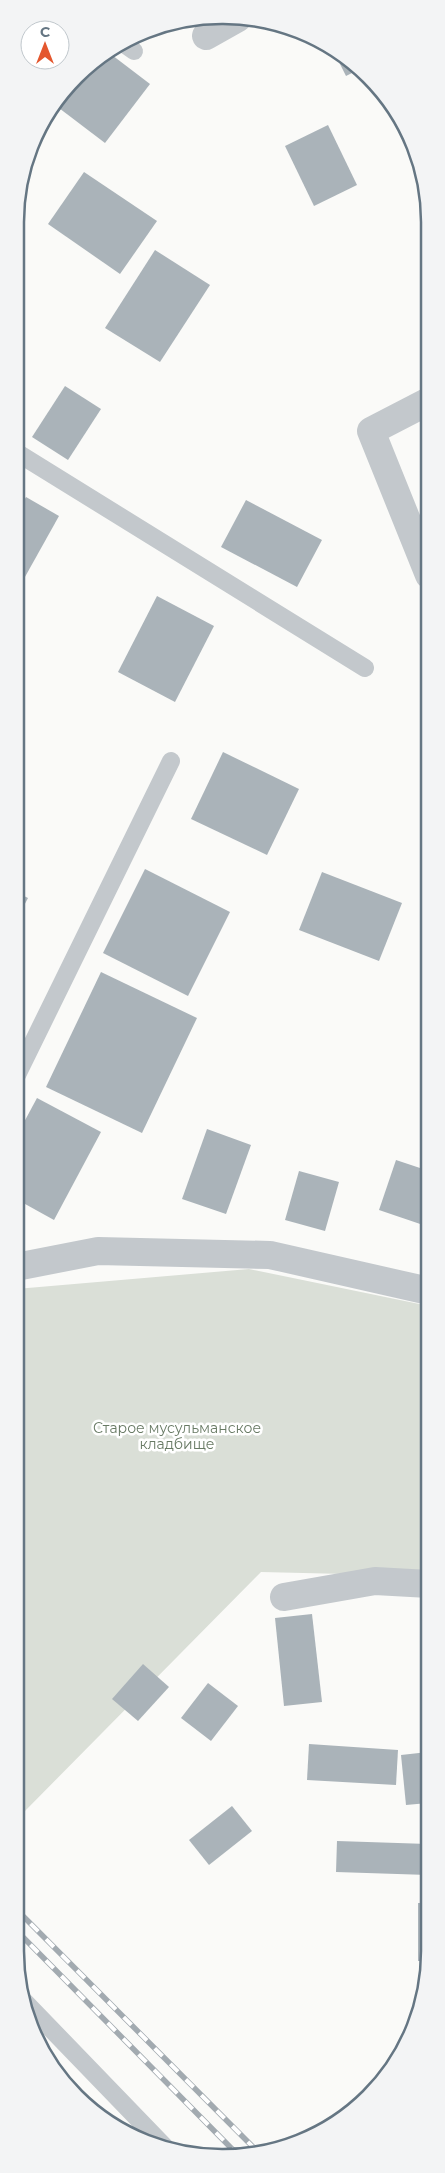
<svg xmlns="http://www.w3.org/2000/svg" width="445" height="2173" viewBox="0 0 445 2173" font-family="Montserrat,sans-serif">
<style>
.green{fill:#dadfd7}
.building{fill:#aab3b9}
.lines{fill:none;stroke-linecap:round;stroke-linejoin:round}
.service{stroke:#c3c8cc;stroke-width:18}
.minor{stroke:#c3c8cc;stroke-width:28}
.rail-casing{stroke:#a2aab0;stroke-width:5.5}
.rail{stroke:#fff;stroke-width:4;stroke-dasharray:11;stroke-linecap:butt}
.labels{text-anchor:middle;stroke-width:5;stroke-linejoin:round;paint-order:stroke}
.park-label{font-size:14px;fill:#687a64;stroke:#fff}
.rim{fill:none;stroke:#657683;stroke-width:2.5}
</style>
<rect width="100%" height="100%" fill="#fafaf8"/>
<!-- green -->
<polygon class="green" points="249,1269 429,1306 429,1576 261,1572 24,1812 15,1803 16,1289"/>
<!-- building -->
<g class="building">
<polygon points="333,50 360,69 346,76"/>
<polygon points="108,52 150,84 105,143 55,105 96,58"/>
<polygon points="328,125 357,185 314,206 285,146"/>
<polygon points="84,172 157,221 120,274 48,224"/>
<polygon points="155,250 210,285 160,362 105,328"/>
<polygon points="17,353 22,357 17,366"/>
<polygon points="65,386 101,409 68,460 32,437"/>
<polygon points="26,497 59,516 16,593 16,514"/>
<polygon points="246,500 322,540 297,587 221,547"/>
<polygon points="157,596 214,626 175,702 118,672"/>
<polygon points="223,752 299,789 267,855 191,819"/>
<polygon points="145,869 230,912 188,996 103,953"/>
<polygon points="322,872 402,903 379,961 299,930"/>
<polygon points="16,892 28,898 16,921"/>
<polygon points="101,972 197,1018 142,1133 46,1087"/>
<polygon points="37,1098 101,1132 54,1220 16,1199 16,1137"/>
<polygon points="207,1129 251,1145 226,1214 182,1199"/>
<polygon points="396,1160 429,1171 429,1227 379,1210"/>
<polygon points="299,1171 339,1182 325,1231 285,1220"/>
<polygon points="312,1614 322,1702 284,1706 275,1618"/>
<polygon points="143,1664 169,1687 138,1721 112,1699"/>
<polygon points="208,1683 238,1706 211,1741 181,1718"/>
<polygon points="309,1744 398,1750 396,1785 307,1780"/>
<polygon points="428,1752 428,1803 406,1805 401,1755"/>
<polygon points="232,1806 252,1831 209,1865 189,1840"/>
<polygon points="337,1841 428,1844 428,1875 336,1872"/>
<rect x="418" y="1903" width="10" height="58"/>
</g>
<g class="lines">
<!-- service -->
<g class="service">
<polyline points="124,44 134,51"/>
<polyline points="16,452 365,668"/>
<polyline points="16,1077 171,761"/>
<polyline points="25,2002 166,2148"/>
</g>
<!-- minor -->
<g class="minor">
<polyline points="206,36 238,18"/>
<polyline points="429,575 371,431 429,401"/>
<polyline points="16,1267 98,1251 270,1255 429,1291"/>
<polyline points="284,1597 375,1581 429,1584"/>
</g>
<defs>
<g id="rail">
<polyline points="15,1908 257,2151"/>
<polyline points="15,1929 237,2154"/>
</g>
</defs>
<!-- rail casing -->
<use href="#rail" class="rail-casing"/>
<!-- rail -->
<use href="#rail" class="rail"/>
</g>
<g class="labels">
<!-- park labels -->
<g class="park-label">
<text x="177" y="1433">Старое мусульманское<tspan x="177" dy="16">кладбище</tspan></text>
</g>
</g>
<!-- crop -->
<path d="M0 0H445V2173H0ZM222 24H223A198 198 0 0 1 421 222V1951A198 198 0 0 1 223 2149H222A198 198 0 0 1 24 1951V222A198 198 0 0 1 222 24Z" fill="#f3f4f5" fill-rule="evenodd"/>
<path class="rim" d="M222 24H223A198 198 0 0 1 421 222V1951A198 198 0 0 1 223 2149H222A198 198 0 0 1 24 1951V222A198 198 0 0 1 222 24Z"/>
<!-- north arrow -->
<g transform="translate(45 45)"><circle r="24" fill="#ffffff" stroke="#c1c8cd"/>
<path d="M0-4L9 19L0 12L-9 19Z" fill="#e4572e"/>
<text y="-8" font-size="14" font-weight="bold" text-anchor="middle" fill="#657683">С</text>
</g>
</svg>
